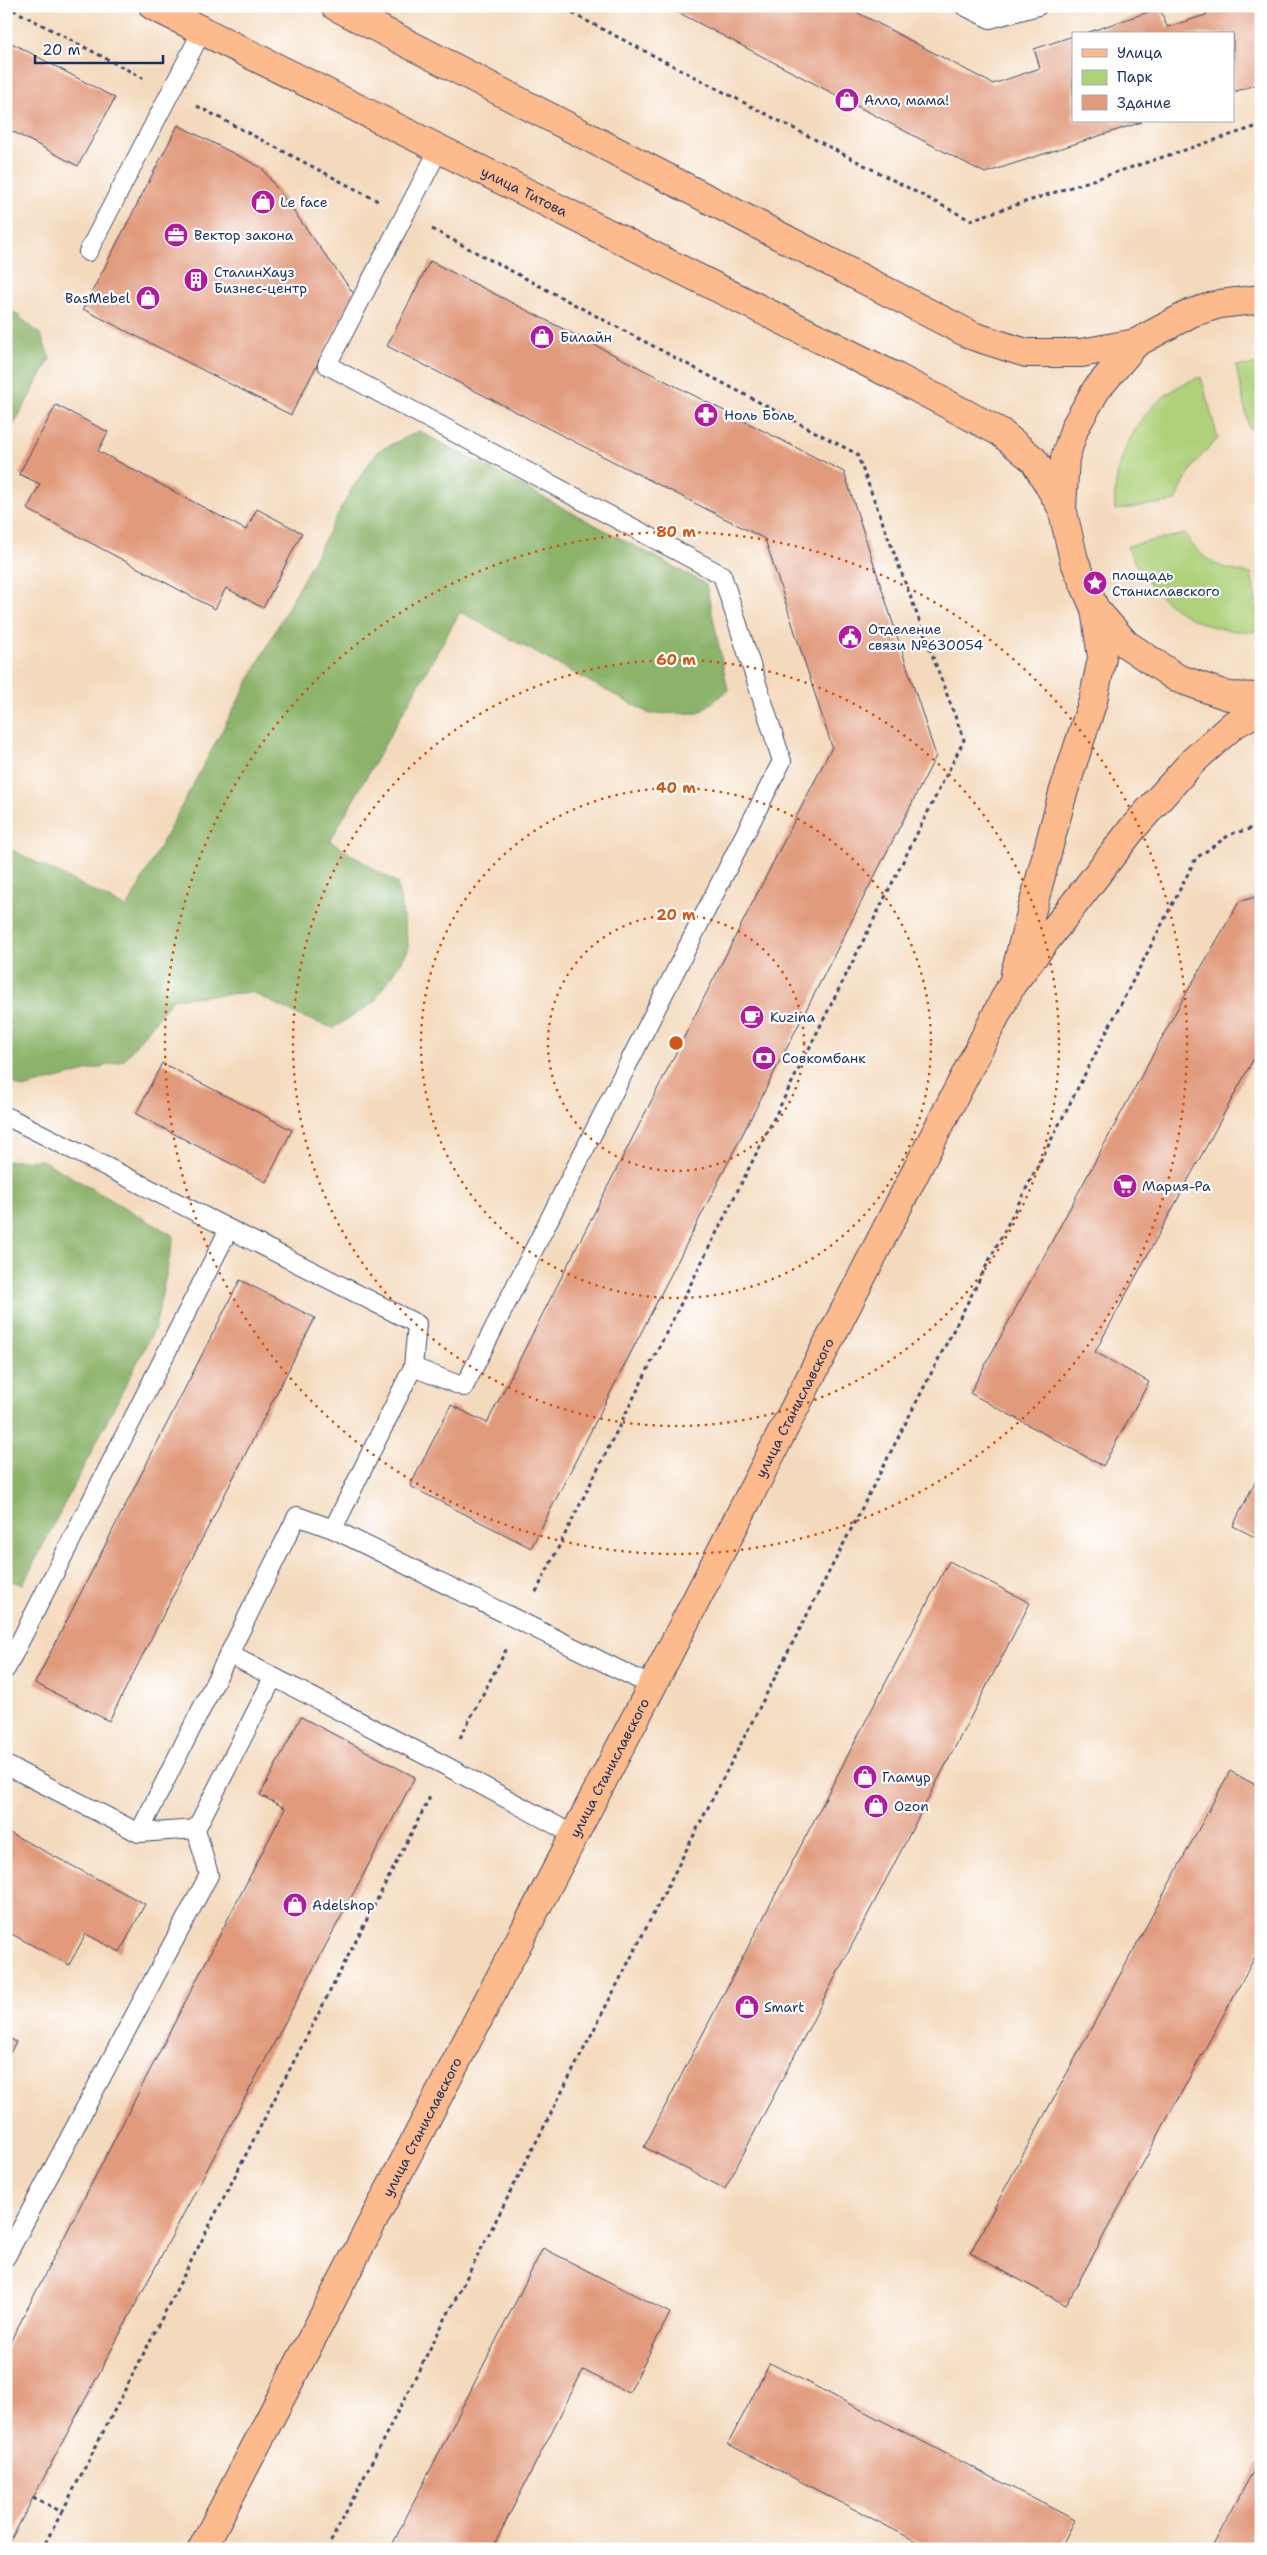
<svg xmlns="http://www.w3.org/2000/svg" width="1267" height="2555" viewBox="0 0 1267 2555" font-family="'Shantell Sans',sans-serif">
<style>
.green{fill:#afd17a;stroke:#65806c}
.forest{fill:#8bb36a;stroke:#537164}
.building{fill:#e19a7c}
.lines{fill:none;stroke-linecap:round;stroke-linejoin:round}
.lane-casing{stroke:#3c496c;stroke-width:20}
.primary-casing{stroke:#3c496c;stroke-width:30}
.path{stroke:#3c496c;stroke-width:3;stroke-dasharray:4 4;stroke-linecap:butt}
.lane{stroke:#fff;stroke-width:18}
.primary{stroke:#fcba8d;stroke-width:28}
.ring{fill:none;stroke:#d45514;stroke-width:2.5;stroke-dasharray:2.5 5}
.labels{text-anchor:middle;stroke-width:4.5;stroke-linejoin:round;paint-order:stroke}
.poi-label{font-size:14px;fill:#1b2f5e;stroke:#fff;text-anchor:start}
.street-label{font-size:14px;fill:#1b2f5e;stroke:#fff}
.centre{fill:#d45514;stroke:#fff;stroke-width:2.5}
.ring-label{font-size:15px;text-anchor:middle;font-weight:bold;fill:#d45514;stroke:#fff;stroke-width:4.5;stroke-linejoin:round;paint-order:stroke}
</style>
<rect width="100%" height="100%" fill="#fff"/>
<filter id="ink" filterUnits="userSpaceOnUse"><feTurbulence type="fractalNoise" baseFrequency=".02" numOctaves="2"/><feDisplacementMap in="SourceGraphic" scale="10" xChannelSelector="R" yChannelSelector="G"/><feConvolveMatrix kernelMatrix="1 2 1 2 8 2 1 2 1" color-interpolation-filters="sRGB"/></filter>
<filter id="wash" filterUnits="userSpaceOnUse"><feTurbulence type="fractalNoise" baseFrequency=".0096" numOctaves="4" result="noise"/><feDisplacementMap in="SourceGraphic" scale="20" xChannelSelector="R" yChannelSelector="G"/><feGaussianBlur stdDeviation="1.12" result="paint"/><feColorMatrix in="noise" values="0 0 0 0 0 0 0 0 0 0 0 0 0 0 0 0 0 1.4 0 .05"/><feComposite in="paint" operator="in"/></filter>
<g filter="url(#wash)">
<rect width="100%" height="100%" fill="#f4dabd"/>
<!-- green -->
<g class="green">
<polygon points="1254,365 1261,366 1261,431 1249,428 1236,366"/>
<path d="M1201 377 1218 439C1198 456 1185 476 1176 501L1115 510C1111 454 1146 393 1201 377Z"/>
<path d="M1185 534C1203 562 1218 568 1251 574L1261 631C1198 636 1151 602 1127 546Z"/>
</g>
<!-- forest -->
<g class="forest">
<polygon points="14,312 41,335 50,359 6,439 6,313"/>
<polygon points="419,431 706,584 728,690 699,713 650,714 460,612 330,841 397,883 409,949 374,1002 333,1028 300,1016 251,992 173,999 123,1061 23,1088 6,1080 6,847 127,908 352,488 378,451"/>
<polygon points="42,1160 174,1236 155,1328 23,1584 6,1580 6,1161"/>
</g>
<g id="blocks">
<!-- building -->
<g class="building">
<polygon points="666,6 845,6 993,84 1040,68 1034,49 1073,36 1073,121 1142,122 985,173"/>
<polygon points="1210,6 1261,6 1261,83 1233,92 1233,34 1083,34 1160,8 1167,27 1206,15"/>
<polygon points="6,40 115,98 78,166 6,128"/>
<polygon points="178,125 262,168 354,294 291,415 83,309"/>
<polygon points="430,261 844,472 936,756 531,1548 410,1486 451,1405 487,1423 832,747 765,539 387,346"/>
<polygon points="56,405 108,432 98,451 246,530 257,509 302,533 263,608 226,588 215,609 27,509 40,484 19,474"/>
<polygon points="1261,895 1261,1050 1259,1049 1095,1352 1149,1382 1103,1466 970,1393 1179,1006 1239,902"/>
<polygon points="162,1063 292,1130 266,1182 136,1114"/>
<polygon points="240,1280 315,1318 109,1721 35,1683"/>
<polygon points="1261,1470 1261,1540 1233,1526"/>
<polygon points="949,1561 1030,1603 725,2189 644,2147"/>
<polygon points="301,1717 415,1777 6,2549 6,2350 285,1808 260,1795"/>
<polygon points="1230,1771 1261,1788 1261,1946 1066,2305 970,2253"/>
<polygon points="6,1831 145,1904 120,1952 86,1934 69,1965 6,1931 6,1888 9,1884 6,1882"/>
<polygon points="6,2036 16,2042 6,2060"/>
<polygon points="543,2248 670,2313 629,2393 583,2370 492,2549 390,2549"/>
<polygon points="770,2363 1075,2520 1060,2549 931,2549 728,2444"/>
<polygon points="1257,2464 1261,2466 1261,2549 1211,2549"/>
</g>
</g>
</g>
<g filter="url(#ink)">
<use href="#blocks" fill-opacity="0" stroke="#3c496c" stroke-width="1"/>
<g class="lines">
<defs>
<g id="lane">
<polyline points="964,6 990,19 1038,6"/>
<polyline points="439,149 327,365 722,575 782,761 464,1387 413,1367 333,1529 652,1686"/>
<polyline points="88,252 202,31"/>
<polyline points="6,1116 417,1324 413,1367"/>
<polyline points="333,1529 297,1516 229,1654 446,1766 574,1835"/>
<polyline points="6,1669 229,1229"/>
<polyline points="6,1765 139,1833 229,1654"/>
<polyline points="139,1833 196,1829"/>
<polyline points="6,2257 209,1875 196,1829 273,1678"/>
</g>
<g id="primary">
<path id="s1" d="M153 6 896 377 1000 432 1034 460 1062 508"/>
<polyline points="335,6 973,336 1026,353 1081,353 1136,343"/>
<polyline points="1261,299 1220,304 1191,313 1136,343 1096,390 1075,427 1065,458 1062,508 1074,560 1095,609 1126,644 1177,678 1228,696 1261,697"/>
<polyline points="1015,973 1063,793 1093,701 1102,658 1095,609"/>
<path id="s2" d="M202 2549 652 1686 1012 984 1133 828 1193 761 1233 725 1261 709"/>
</g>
</defs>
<!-- lane casing -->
<use href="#lane" class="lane-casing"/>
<!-- primary casing -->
<use href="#primary" class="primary-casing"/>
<!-- path -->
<g class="path">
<polyline points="6,6 143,78"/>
<polyline points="558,6 970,220 1261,125"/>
<polyline points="197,106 378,201"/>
<polyline points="432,229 857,454 964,740 535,1594"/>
<polyline points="460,1738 507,1648"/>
<polyline points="33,2497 62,2512 42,2549"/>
<polyline points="62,2512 431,1795"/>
<polyline points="327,2549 1196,858 1231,834 1261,826"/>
</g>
<!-- lane -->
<use href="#lane" class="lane"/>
<!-- primary -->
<use href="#primary" class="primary"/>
</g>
</g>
<!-- distance rings -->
<g class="ring">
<circle cx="676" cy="1043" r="128"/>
<circle cx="676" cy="1043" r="255"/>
<circle cx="676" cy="1043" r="383"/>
<circle cx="676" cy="1043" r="511"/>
</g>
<!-- icons -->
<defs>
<symbol id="shop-disc" viewBox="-11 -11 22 22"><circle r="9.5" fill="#b5179e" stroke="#fff"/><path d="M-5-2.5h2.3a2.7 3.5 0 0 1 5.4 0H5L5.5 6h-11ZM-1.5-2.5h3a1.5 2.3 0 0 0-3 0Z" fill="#fff"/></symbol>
<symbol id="office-disc" viewBox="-11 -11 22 22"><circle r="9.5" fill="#b5179e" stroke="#fff"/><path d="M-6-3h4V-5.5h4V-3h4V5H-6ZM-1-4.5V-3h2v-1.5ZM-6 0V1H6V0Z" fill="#fff"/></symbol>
<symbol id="building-disc" viewBox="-11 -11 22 22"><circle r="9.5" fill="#b5179e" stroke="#fff"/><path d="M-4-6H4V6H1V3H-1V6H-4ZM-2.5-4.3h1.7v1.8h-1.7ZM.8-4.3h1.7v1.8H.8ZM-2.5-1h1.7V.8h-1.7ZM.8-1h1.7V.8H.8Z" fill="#fff"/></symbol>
<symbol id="pharmacy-disc" viewBox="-11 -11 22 22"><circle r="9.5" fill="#b5179e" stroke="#fff"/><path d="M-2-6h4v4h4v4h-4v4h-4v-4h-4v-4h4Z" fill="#fff"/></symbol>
<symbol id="sight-disc" viewBox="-11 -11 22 22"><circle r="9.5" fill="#b5179e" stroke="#fff"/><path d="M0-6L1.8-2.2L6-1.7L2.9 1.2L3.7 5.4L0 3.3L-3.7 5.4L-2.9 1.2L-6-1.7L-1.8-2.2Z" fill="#fff"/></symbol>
<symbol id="civic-disc" viewBox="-11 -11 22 22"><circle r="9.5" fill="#b5179e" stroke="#fff"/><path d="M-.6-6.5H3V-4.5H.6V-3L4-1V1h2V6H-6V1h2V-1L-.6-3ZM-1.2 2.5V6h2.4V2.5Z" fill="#fff"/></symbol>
<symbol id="cafe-disc" viewBox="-11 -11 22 22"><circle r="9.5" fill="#b5179e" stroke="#fff"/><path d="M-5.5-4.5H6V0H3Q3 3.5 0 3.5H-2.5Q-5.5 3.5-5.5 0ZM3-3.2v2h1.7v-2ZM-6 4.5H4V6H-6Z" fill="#fff"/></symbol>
<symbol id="bank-disc" viewBox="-11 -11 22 22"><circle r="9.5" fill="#b5179e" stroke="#fff"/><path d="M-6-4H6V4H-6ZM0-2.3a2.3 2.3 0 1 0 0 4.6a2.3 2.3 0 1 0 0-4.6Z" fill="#fff"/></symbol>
<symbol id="supermarket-disc" viewBox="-11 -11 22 22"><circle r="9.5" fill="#b5179e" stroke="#fff"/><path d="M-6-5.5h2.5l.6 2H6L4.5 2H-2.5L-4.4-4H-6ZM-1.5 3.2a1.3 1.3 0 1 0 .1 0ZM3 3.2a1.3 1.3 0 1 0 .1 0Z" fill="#fff"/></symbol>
</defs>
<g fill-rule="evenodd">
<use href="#shop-disc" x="833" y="86" width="28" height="28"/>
<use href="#shop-disc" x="249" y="188" width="28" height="28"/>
<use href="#office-disc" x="162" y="221" width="28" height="28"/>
<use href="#building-disc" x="182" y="266" width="28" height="28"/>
<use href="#shop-disc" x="134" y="284" width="28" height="28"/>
<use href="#shop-disc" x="528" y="323" width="28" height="28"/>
<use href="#pharmacy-disc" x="692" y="401" width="28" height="28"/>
<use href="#sight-disc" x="1081" y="569" width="28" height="28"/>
<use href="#civic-disc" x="836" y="623" width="28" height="28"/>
<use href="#cafe-disc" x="738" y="1003" width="28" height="28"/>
<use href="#bank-disc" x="750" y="1044" width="28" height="28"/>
<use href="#supermarket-disc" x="1111" y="1172" width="28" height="28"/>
<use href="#shop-disc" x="851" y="1763" width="28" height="28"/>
<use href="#shop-disc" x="862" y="1792" width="28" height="28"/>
<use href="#shop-disc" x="281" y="1891" width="28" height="28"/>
<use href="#shop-disc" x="733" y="1993" width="28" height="28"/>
</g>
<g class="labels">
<!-- poi labels -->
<g class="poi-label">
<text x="864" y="105">Алло, мама!</text>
<text x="280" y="207">Le face</text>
<text x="194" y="240">Вектор закона</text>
<text x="214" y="277">СталинХауз<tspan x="214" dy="16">Бизнес-центр</tspan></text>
<text x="130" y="303" text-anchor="end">BasMebel</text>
<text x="560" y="342">Билайн</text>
<text x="724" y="420">Ноль Боль</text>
<text x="1112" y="580">площадь<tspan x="1112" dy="16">Станиславского</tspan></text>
<text x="868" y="634">Отделение<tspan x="868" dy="16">связи №630054</tspan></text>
<text x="770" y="1022">Kuzina</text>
<text x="782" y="1063">Совкомбанк</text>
<text x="1142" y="1191">Мария-Ра</text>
<text x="882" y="1782">Гламур</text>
<text x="894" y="1811">Ozon</text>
<text x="312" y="1910">Adelshop</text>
<text x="764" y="2012">Smart</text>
</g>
<!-- street labels -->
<g class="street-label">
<text dy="5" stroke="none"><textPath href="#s1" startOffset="415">улица Титова</textPath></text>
<text dy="5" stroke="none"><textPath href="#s2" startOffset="1286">улица Станиславского</textPath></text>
<text dy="5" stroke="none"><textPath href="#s2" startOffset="881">улица Станиславского</textPath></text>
<text dy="5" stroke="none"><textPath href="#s2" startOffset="476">улица Станиславского</textPath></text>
</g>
</g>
<circle cx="676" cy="1043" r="8" class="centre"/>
<g class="ring-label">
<text x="676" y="537">80 m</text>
<text x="676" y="665">60 m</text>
<text x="676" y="793">40 m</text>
<text x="676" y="920">20 m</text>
</g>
<!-- margin -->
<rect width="1267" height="2555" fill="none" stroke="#fff" stroke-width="25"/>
<!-- legend -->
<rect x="1072" y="32" width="162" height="90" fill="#ffffff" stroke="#a4acbf"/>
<rect x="1082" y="49" width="25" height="8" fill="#fcba8d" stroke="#a4acbf"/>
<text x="1117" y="58" font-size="15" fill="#1b2f5e">Улица</text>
<rect x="1082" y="70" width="25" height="15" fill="#afd17a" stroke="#a4acbf"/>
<text x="1117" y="82" font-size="15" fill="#1b2f5e">Парк</text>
<rect x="1082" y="95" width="25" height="15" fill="#e19a7c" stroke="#a4acbf"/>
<text x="1117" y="108" font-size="15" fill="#1b2f5e">Здание</text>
<!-- scale -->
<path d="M35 55v8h128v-8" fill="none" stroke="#1b2f5e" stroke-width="2.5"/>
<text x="42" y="55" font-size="15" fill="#1b2f5e" stroke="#ffffff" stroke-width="4" paint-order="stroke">20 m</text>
</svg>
